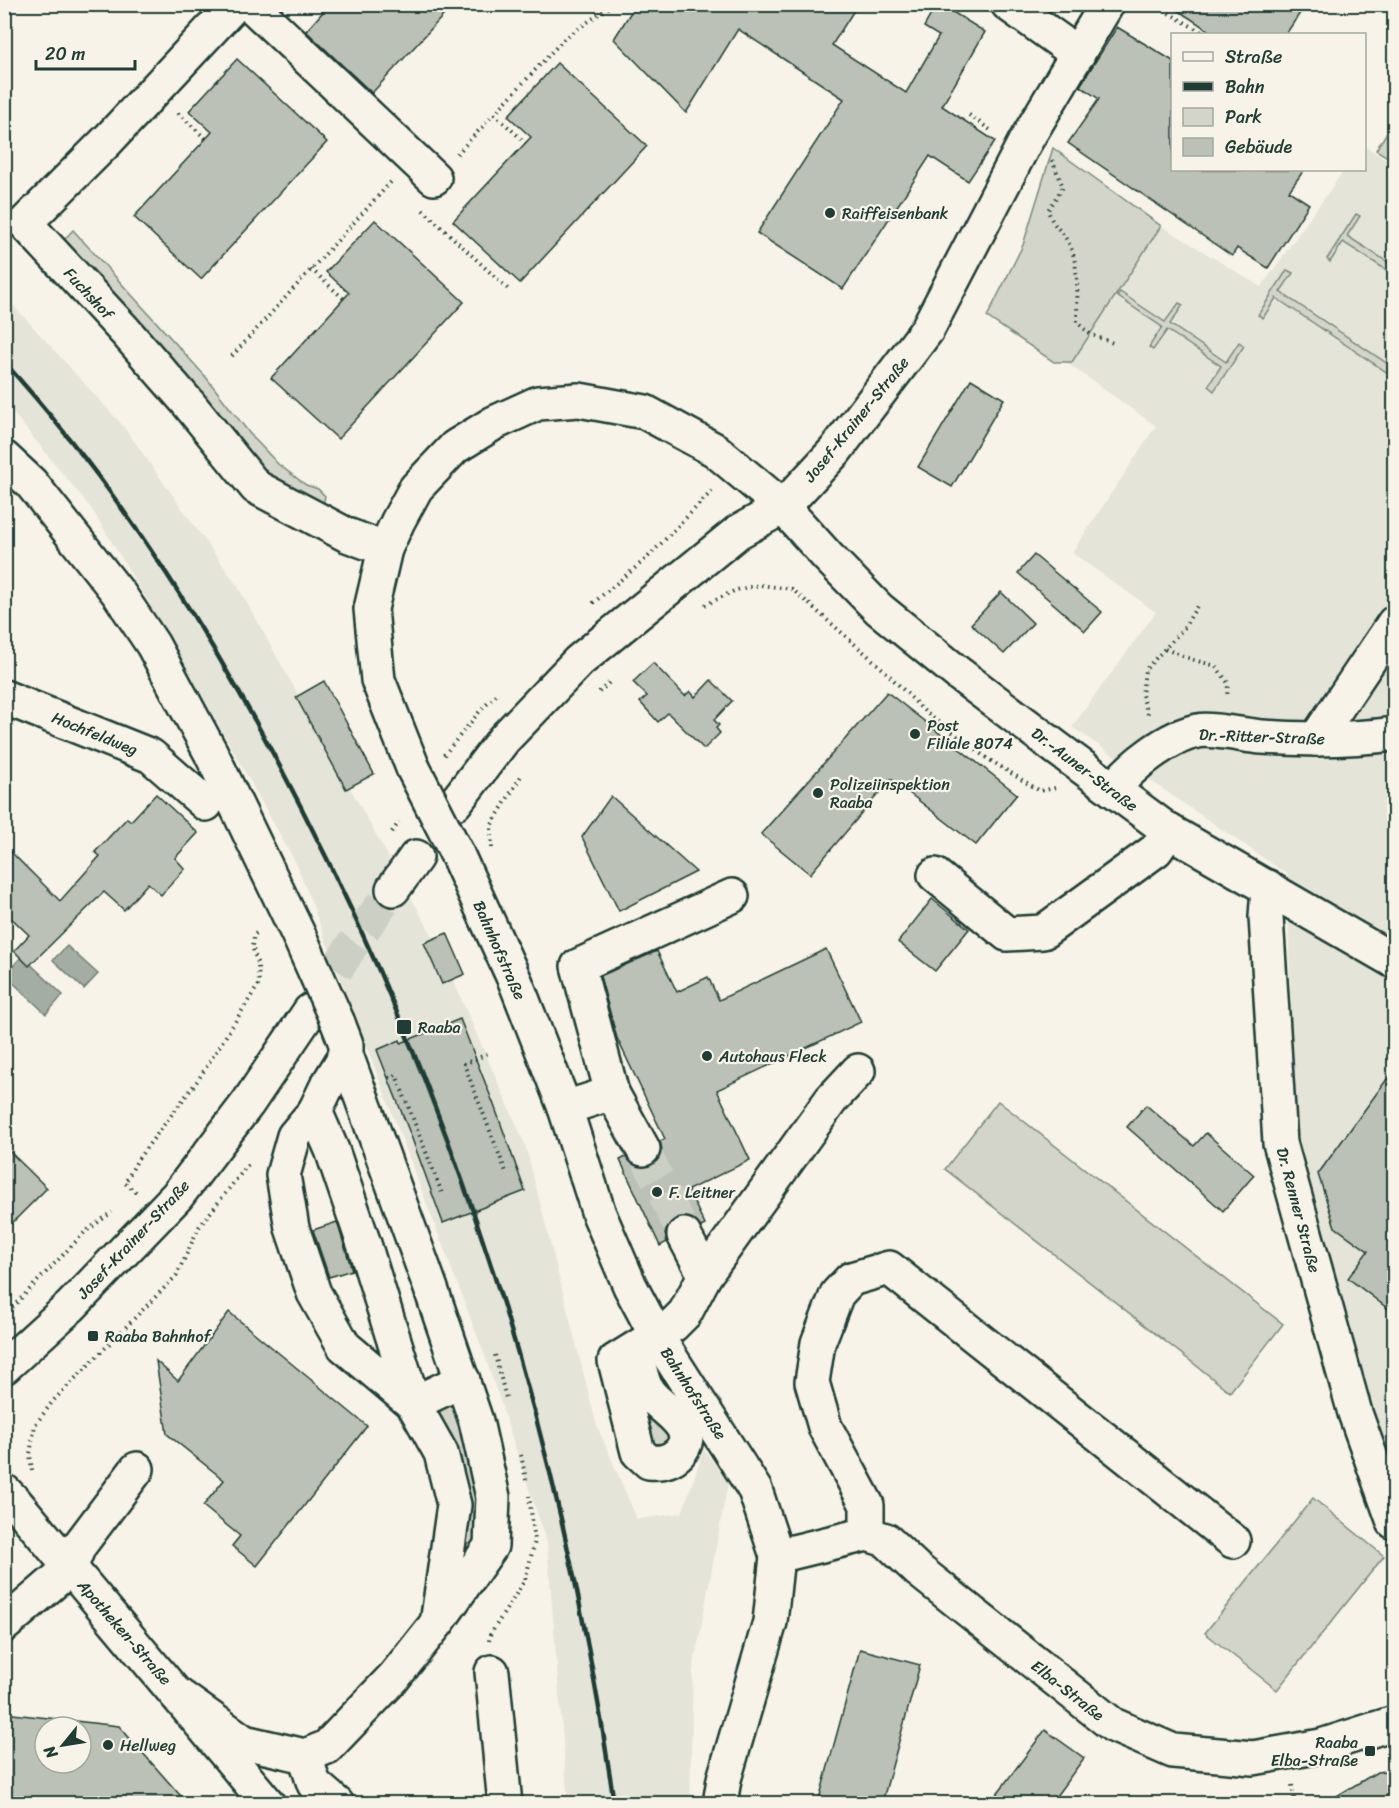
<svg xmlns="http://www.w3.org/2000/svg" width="1399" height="1808" viewBox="0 0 1399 1808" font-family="Sriracha,sans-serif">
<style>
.built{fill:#e5e4d9}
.green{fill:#d3d5ca;stroke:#79897f;stroke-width:1.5}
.water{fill:#a4ada3;stroke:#6f8077;stroke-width:1.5}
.building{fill:#bbc1b6;stroke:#1f3d34;stroke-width:1.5;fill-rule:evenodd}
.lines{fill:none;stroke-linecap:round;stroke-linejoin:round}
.minor-tunnel{stroke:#cccfc4;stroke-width:33;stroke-dasharray:33 16;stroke-linecap:butt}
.major-tunnel{stroke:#cccfc4;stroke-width:33;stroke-dasharray:33 16;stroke-linecap:butt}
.minor-casing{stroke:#1f3d34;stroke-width:38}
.major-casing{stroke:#1f3d34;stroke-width:38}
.path{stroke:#1f3d34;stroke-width:4;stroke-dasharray:1.5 4.5;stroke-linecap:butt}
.minor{stroke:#f7f3e8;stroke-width:33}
.major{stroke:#f7f3e8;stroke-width:33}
.rail{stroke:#1f3d34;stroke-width:4.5}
.minor-bridge-casing{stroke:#1f3d34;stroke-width:38;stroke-linecap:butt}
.minor-bridge{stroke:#f7f3e8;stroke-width:33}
.poi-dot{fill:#1f3d34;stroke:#f7f3e8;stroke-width:2}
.labels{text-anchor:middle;stroke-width:4.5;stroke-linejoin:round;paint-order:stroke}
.poi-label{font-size:16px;fill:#1f3d34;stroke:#f7f3e8;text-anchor:start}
.street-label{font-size:16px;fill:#1f3d34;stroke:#f7f3e8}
</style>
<rect width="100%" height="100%" fill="#f7f3e8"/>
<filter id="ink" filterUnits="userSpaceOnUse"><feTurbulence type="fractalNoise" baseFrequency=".0167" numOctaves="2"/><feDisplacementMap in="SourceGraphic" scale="12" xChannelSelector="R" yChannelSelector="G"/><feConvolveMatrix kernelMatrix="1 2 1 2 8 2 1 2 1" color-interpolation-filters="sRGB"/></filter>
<g filter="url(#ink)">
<!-- built -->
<g class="built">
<polygon points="1365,146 1394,165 1394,1483 1360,1400 1295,1144 1287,874 1072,727 1156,612 1072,553 1156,426 1067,363 1155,222 1261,287 1344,170 1364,170"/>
<polygon points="4,295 123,426 237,585 437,944 525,1144 597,1426 637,1519 682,1513 704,1449 728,1483 693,1670 690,1803 568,1803 547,1543 485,1356 297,865 170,638 91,508 5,403"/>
</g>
<!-- green -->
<g class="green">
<polygon points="1394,121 1394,152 1391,159 1376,150"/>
<polygon points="1053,148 1161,226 1072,362 1054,362 987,317 1023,245"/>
<polygon points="1356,214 1360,216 1347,236 1394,266 1394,275 1343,242 1330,262 1327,259"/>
<polygon points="73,230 205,376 250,434 278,464 306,485 318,489 325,496 323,506 296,496 267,473 238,444 63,241"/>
<polygon points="1287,270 1293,273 1280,292 1394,368 1394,377 1276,298 1263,318 1258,315"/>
<polygon points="1120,292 1165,322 1179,303 1183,305 1170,324 1226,362 1239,342 1244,346 1214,391 1208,386 1221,366 1167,330 1153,350 1149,347 1162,327 1117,296"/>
<polygon points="998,1101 1283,1324 1230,1392 945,1169"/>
<polygon points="634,1395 676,1440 653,1453"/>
<path d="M447 1400 454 1405C464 1441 499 1539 461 1565L427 1407Z"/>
<polygon points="1313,1498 1384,1556 1277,1690 1205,1633"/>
</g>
<!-- water -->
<g class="water">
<polygon points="67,946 98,974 84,989 53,960"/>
<polygon points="22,956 63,995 46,1014 5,975"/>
</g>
<!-- building -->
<g class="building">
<polygon points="330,4 454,4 372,93 306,31"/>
<polygon points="636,4 858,4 832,45 906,93 939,36 924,27 937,4 940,4 985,32 942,106 995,141 968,181 930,156 843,289 757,233 844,99 738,29 686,113 614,39"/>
<polygon points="1168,4 1306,4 1286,34 1214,34"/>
<polygon points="1117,27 1173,61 1173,170 1304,170 1289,191 1309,204 1268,268 1237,248 1232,256 1068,143 1099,99 1080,86"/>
<polygon points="237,59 327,142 201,279 134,217 212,132 189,111"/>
<polygon points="557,63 647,146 520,283 453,221 531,137 508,116"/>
<polygon points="375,220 464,302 338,439 271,378 349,293 326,272"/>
<polygon points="971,379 1004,399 952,487 918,467"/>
<polygon points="1034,555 1102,612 1085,631 1018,573"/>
<polygon points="1001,592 1033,623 1004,654 971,624"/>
<polygon points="653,663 685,696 690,691 695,697 711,680 732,701 714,720 719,725 716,728 720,733 704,749 668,713 658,722 640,702 647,696 633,682"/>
<polygon points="324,681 374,774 346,789 296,697"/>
<polygon points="887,692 1017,794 976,845 891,779 810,874 761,834"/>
<polygon points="156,794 198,833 175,858 185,869 161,895 148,883 124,910 104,892 29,966 14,951 29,935 4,911 4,845 60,901 100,856 95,852 127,818 131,821"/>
<polygon points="611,796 696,872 619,911 582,837"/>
<polygon points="932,899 969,929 935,971 898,942"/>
<polygon points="447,933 465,974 442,984 424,943"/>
<polygon points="826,949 861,1022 717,1090 750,1160 688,1190 705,1225 701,1227 694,1220 685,1216 676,1218 668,1226 665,1234 667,1242 660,1246 620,1160 626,1157 634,1165 642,1168 652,1166 659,1158 662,1150 660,1141 665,1139 617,1038 600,976 657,951 677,992 708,977 719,1000"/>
<polygon points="460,1019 494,1105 525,1191 443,1223 411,1136 377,1050 400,1040 401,1043"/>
<polygon points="1395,1068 1395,1314 1348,1278 1368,1251 1335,1227 1318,1174"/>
<polygon points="1146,1105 1194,1146 1206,1133 1254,1175 1223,1211 1127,1127"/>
<polygon points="4,1146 47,1188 4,1231"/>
<polygon points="337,1222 352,1270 329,1277 313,1230"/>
<polygon points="229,1312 367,1426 257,1566 232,1546 240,1536 203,1506 224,1480 167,1434 156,1361 178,1381"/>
<polygon points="860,1649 920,1665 882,1803 818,1803"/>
<path d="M4 1713 119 1726 187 1803H4ZM45 1727H81V1763H45Z"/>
<polygon points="1045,1730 1084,1758 1051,1803 990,1803"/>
<polygon points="1395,1770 1395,1803 1325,1803 1377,1772"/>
</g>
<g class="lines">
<!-- minor-tunnel -->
<polyline class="minor-tunnel" points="643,1149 684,1235"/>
<!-- major-tunnel -->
<polyline class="major-tunnel" points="310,1011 353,944 393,889"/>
<defs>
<g id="minor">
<polyline points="235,4 108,140 25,223 125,331 188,403 256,487 347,535 385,549"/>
<polyline points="250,4 434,178"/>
<polyline points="1008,4 1078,54"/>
<polyline points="4,458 31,483 77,541 119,594 153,645 211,753 300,938"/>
<polyline points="4,697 151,756 206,804"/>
<polyline points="1316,739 1394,623"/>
<polyline points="413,768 378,680 371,609 385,549 398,521 416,488 455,447 494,423 538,403 579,400 645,412 715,450 783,507"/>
<path d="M1113 790C1130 766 1169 736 1198 731 1211 728 1246 736 1262 737 1306 740 1350 740 1394 734"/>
<polyline points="456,852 516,983 565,1108 599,1214 630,1286 656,1335 755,1490 777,1556 770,1622 724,1779 720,1804"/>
<polyline points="935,875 1007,934 1043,932 1156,850 1169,831"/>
<polyline points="1268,887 1266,917 1280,1143 1355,1413 1394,1522"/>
<polyline points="346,1055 327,1086 315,1111 294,1136 283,1175 292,1228 314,1293 344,1346 414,1405"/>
<polyline points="612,1093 578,966 732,896"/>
<polyline points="565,1108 612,1093 643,1149"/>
<polyline points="315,1111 332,1150 364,1244 414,1405 441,1453 454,1505 438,1617"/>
<polyline points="684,1235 705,1275"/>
<path d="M635 1349C639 1361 640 1378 647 1390 657 1408 703 1426 679 1453 670 1462 660 1463 649 1462L638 1452 615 1361 673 1325 685 1313 705 1275 831 1100 858 1071"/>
<polyline points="414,1405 425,1398 463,1380"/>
<polyline points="4,1491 16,1503 268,1804"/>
<polyline points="867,1534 867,1505 825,1427 812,1382 818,1343 837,1294 851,1279 889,1268 1233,1541"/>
<polyline points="777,1556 867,1534 886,1540 918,1570 1113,1725 1173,1751 1253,1758 1321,1746 1394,1723"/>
<polyline points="4,1625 70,1568 79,1546 137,1469"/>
<polyline points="492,1672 505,1804"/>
<polyline points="178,1695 244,1742 305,1756 327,1747 394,1677 437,1623 491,1546 493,1497 476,1421 430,1286 346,1055 346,1044 338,1023"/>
<polyline points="305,1756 314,1784 337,1804"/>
</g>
<g id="major">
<polyline points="783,507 828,557 879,609 959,674 1058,749 1169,831 1394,961"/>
<polyline points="455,803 504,739 579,661 738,532 783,507 835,451 927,330 1025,142 1107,4"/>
<polyline points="393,889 416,857"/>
<polyline points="4,1367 71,1306 177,1196 248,1103 310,1011"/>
</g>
</defs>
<!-- minor casing -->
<use href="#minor" class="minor-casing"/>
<!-- major casing -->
<use href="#major" class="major-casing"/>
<!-- path -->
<g class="path">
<polyline points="1153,4 1205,34"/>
<polyline points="178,113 206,139"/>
<polyline points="494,114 526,143"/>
<polyline points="969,115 993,132"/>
<polyline points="457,154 564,39 613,4"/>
<path d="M1052 160 1063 187 1048 210C1053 227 1060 228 1068 242 1080 262 1077 299 1077 322L1090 334 1113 343"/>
<polyline points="423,210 508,289"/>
<polyline points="311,269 344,299"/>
<polyline points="232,356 391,182"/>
<polyline points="593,603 647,558 712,491"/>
<polyline points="705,605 736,590 760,585 792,589 883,669 925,712 985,757 1040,791 1055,788"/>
<polyline points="1165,649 1194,660 1216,666 1228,683 1227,698"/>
<polyline points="599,692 611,681"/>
<polyline points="1148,714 1142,695 1145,670 1184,628 1197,606"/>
<polyline points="444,755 480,711 498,693"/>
<polyline points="392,832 399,822"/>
<polyline points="492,848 491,826 521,776"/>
<polyline points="487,1054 464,1064 506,1172"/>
<polyline points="389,1078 396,1075 442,1193"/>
<polyline points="136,1192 125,1183 138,1159 198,1080 259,984 258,965 252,946 254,935 259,931"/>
<polyline points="4,1316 85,1232 112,1212"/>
<polyline points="495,1355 506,1398"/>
<polyline points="521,1455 526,1480"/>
<polyline points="32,1471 30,1454 35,1425 53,1401 177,1275 199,1227 250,1162"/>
<polyline points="489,1641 490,1635 525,1580 535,1541 529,1496"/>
<polyline points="1292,1785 1295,1804"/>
</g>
<!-- minor -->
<use href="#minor" class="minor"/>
<!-- major -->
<use href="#major" class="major"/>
<!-- rail -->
<path class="rail" d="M4 362C124 494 219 647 300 805 461 1118 565 1455 614 1804"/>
<defs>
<g id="minor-bridge">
<polyline points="413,768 456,852"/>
<polyline points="300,938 338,1023"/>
</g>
</defs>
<!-- minor-bridge casing -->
<use href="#minor-bridge" class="minor-bridge-casing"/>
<!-- minor-bridge -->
<use href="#minor-bridge" class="minor-bridge"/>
</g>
</g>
<!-- markers -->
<g class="poi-dot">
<circle cx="830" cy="213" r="6"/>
<circle cx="915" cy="734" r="6"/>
<circle cx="818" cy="793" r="6"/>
<rect x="396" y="1019" width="16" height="16" rx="3"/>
<circle cx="707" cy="1056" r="6"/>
<circle cx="657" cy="1192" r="6"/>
<rect x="87" y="1330" width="12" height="12" rx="3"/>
<circle cx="108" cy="1745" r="6"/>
<rect x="1364" y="1745" width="12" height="12" rx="3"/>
</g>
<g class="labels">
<!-- poi labels -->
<g class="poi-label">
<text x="842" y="219">Raiffeisenbank</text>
<text x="927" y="731">Post<tspan x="927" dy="18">Filiale 8074</tspan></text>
<text x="830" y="790">Polizeiinspektion<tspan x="830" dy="18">Raaba</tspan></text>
<text x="418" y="1033">Raaba</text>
<text x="719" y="1062">Autohaus Fleck</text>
<text x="669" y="1198">F. Leitner</text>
<text x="105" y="1342">Raaba Bahnhof</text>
<text x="1358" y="1748" text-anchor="end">Raaba<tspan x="1358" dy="18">Elba-Straße</tspan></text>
<text x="120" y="1751">Hellweg</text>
</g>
<!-- street labels -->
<g class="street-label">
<text transform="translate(89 293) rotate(47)" y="6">Fuchshof</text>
<text transform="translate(856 419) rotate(-51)" y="6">Josef-Krainer-Straße</text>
<text transform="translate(95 733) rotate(22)" y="6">Hochfeldweg</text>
<text transform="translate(1262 736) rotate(2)" y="6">Dr.-Ritter-Straße</text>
<text transform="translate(1085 769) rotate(37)" y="6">Dr.-Auner-Straße</text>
<text transform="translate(500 950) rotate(66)" y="6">Bahnhofstraße</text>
<text transform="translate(1299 1210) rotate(75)" y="6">Dr. Renner Straße</text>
<text transform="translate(133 1239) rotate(-47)" y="6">Josef-Krainer-Straße</text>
<text transform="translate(694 1393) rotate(57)" y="6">Bahnhofstraße</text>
<text transform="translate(125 1632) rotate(49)" y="6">Apotheken-Straße</text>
<text transform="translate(1068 1690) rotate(38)" y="6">Elba-Straße</text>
</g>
</g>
<!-- margin -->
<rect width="1399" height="1808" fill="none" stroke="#f7f3e8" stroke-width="24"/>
<rect x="12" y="12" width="1375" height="1784" fill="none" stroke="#1f3d34" stroke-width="2" filter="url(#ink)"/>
<!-- legend -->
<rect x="1171" y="33" width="195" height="138" fill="#f7f3e8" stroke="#a1aaa0" stroke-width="1.5"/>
<rect x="1183" y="52" width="30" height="9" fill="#f7f3e8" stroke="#a1aaa0" stroke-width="1.5"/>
<text x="1225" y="63" font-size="18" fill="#1f3d34">Straße</text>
<rect x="1183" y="82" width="30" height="9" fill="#1f3d34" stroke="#a1aaa0" stroke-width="1.5"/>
<text x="1225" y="93" font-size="18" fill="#1f3d34">Bahn</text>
<rect x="1183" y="108" width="30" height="18" fill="#d3d5ca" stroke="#a1aaa0" stroke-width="1.5"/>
<text x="1225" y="123" font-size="18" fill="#1f3d34">Park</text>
<rect x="1183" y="138" width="30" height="18" fill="#bbc1b6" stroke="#a1aaa0" stroke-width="1.5"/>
<text x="1225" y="153" font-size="18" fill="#1f3d34">Gebäude</text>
<!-- north arrow -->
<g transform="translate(63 1745) rotate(240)"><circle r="28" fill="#f7f3e8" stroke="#a1aaa0" stroke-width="1.5"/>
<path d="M0-4.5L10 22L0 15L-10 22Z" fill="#1f3d34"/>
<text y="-9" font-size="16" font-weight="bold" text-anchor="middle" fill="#1f3d34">N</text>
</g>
<!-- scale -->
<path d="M36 60v9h99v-9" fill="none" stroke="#1f3d34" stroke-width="3"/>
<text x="45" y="60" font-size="18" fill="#1f3d34" stroke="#f7f3e8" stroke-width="4.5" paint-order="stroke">20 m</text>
</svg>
